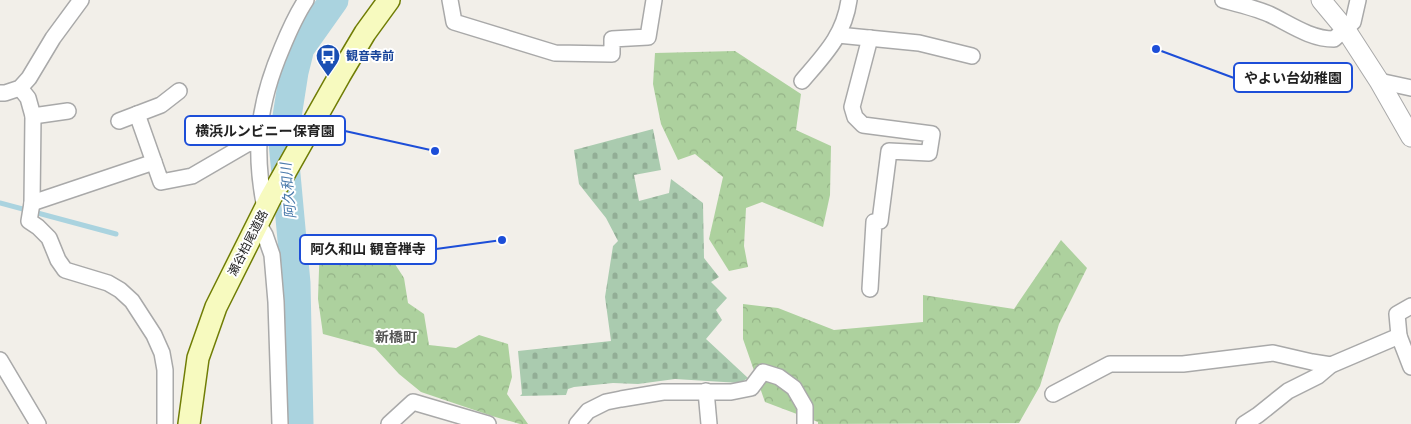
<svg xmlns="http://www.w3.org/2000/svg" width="1411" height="424" viewBox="0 0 1411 424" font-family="Raleway,'Noto Sans JP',sans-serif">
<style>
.forest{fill:url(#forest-crowns)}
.cemetery{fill:url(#cemetery-stones)}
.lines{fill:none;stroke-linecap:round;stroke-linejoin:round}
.stream{stroke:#aad3df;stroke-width:5}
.river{stroke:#aad3df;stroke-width:29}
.minor-casing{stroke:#a9a9a9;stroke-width:18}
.tertiary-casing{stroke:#a9a9a9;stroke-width:21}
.secondary-casing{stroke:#707d05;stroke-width:24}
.minor{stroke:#fff;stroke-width:15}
.tertiary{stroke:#fff;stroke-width:19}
.secondary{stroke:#f7fabf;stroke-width:21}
.labels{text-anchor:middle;stroke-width:4;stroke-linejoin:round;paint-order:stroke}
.transit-label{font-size:12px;font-weight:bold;fill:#164399;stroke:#fff;text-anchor:start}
.street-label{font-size:12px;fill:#222;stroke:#fff}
.water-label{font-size:14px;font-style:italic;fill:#4a7aab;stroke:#fff}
.neighbourhood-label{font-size:14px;font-weight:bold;fill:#555;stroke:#fff}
.leader{fill:none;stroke:#1d4ed8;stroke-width:2}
.callout-dot{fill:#1d4ed8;stroke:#fff;stroke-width:2}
.callout{fill:#fff;stroke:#1d4ed8;stroke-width:2}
.callout-label{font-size:14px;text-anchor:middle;font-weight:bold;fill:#222}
</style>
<defs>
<pattern id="forest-crowns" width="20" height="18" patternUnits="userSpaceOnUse" patternTransform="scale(1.25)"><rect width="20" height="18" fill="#add19e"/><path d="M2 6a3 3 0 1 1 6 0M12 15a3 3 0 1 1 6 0" fill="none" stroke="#95b388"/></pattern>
<pattern id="cemetery-stones" width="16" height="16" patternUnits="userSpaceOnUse" patternTransform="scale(1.25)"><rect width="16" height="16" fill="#aacbaf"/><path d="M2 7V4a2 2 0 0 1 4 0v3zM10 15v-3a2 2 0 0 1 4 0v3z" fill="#92ae96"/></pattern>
</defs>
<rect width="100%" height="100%" fill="#f2efe9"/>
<!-- forest -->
<g class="forest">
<polygon points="735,51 801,94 796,130 831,146 830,195 823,227 762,202 746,208 744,246 748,267 729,271 709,239 723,177 695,154 678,160 661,124 653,84 655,53"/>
<polygon points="359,237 382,244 404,278 408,303 424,314 429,345 456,348 479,335 508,344 512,377 507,394 528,424 520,424 492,416 421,392 399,374 375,348 323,334 318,299 320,241"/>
<polygon points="1061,240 1087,268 1059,324 1040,386 1019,423 818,424 818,422 765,402 743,339 743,304 778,308 834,330 923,322 923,295 1014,309"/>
</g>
<!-- cemetery -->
<polygon class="cemetery" points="653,129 661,170 634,175 639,201 669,193 671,179 703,203 704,258 719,277 711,282 727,298 716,310 722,320 706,339 748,378 740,383 675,379 638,384 613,383 574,387 568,389 566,395 520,396 522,394 518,351 611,341 605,297 613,246 618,241 606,218 579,184 574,150"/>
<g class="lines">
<!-- stream -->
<polyline class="stream" points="0,203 116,234"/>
<!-- river -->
<polyline class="river" points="299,424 296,283 283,142 294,72 300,48 334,0"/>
<defs>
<g id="minor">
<polyline points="450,0 454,22 555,53 612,54 612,39 648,37 654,0"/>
<path d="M1223 0C1238 4 1255 8 1269 14 1290 24 1310 39 1334 39L1353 22 1358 0"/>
<polyline points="838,35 919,43 972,56"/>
<polyline points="870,38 852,107 855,117 863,125 932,134 929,153 889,151 880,221 874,222 870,289"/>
<path d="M802 81C824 55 844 36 849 0"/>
<polyline points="1379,81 1411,88"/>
<polyline points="20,88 28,98 33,116 32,203 29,221 38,227 49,238 58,260 65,270 108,283 120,290 132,301 154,335 162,353 165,370 165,424"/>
<polyline points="0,93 5,93 20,88 29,78 53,38 81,0"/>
<polyline points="137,114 161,182 192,176 247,144 258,142"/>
<polyline points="33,116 68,111"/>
<polyline points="119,121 161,105 179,91"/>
<polyline points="32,203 154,162"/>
<path d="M265 208C253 149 258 104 282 48 289 31 296 15 306 0"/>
<polyline points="258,223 265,235 272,255 276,302 280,424"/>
<polyline points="1399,336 1411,367"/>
<polyline points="0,360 38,424"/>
<polyline points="706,391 709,424"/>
<polyline points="1053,394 1110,364 1183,364 1273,353 1312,362 1331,365"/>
<polyline points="389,424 413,402 488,424"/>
<polyline points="577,424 588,411 606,402 621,399 663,392 731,392 751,388 763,372 779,377 794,388 805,407 805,424"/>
<polyline points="1244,424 1258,415 1288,391 1318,376 1331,365 1399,336 1397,314 1411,306"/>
</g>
<polyline id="tertiary" points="1321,0 1346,30 1379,81 1411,137"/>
<polyline id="secondary" points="189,424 198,358 216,307 270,199 340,75 365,33 389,0"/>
</defs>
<!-- minor casing -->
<use href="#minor" class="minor-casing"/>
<!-- tertiary casing -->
<use href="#tertiary" class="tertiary-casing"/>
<!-- secondary casing -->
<use href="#secondary" class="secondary-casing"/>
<!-- minor -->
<use href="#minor" class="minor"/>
<!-- tertiary -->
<use href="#tertiary" class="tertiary"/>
<!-- secondary -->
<use href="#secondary" class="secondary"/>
</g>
<!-- icons -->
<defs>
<symbol id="bus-pin" viewBox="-11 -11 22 30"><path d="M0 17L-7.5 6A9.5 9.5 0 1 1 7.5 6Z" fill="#1a4fb4" stroke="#fff"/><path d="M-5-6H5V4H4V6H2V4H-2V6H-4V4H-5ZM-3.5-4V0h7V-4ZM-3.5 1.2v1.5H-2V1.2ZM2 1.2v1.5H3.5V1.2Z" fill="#fff"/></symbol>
</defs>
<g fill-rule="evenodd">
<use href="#bus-pin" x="314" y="42" width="28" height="38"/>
</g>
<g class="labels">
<!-- transit labels -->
<g class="transit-label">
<text x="346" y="60">観音寺前</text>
</g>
<!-- street labels -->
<g class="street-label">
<text transform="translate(248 243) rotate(-63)" y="4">瀬谷柏尾道路</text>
</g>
<!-- water labels -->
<g class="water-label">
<text transform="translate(288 191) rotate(-95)" y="5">阿久和川</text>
</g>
<!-- neighbourhood labels -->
<g class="neighbourhood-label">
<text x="396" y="342">新橋町</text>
</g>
</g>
<!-- callouts -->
<path class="leader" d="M1156 49L1234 78M435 151L345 131M502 240L436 249"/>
<g class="callout-dot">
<circle cx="1156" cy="49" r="5"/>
<circle cx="435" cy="151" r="5"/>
<circle cx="502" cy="240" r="5"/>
</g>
<g class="callout">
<rect x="1234" y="63" width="118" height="29" rx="5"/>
<rect x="185" y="116" width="160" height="29" rx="5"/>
<rect x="300" y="235" width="136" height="29" rx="5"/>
</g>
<g class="callout-label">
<text x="1293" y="83">やよい台幼稚園</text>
<text x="265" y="136">横浜ルンビニー保育園</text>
<text x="368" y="254">阿久和山 観音禅寺</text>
</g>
</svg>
